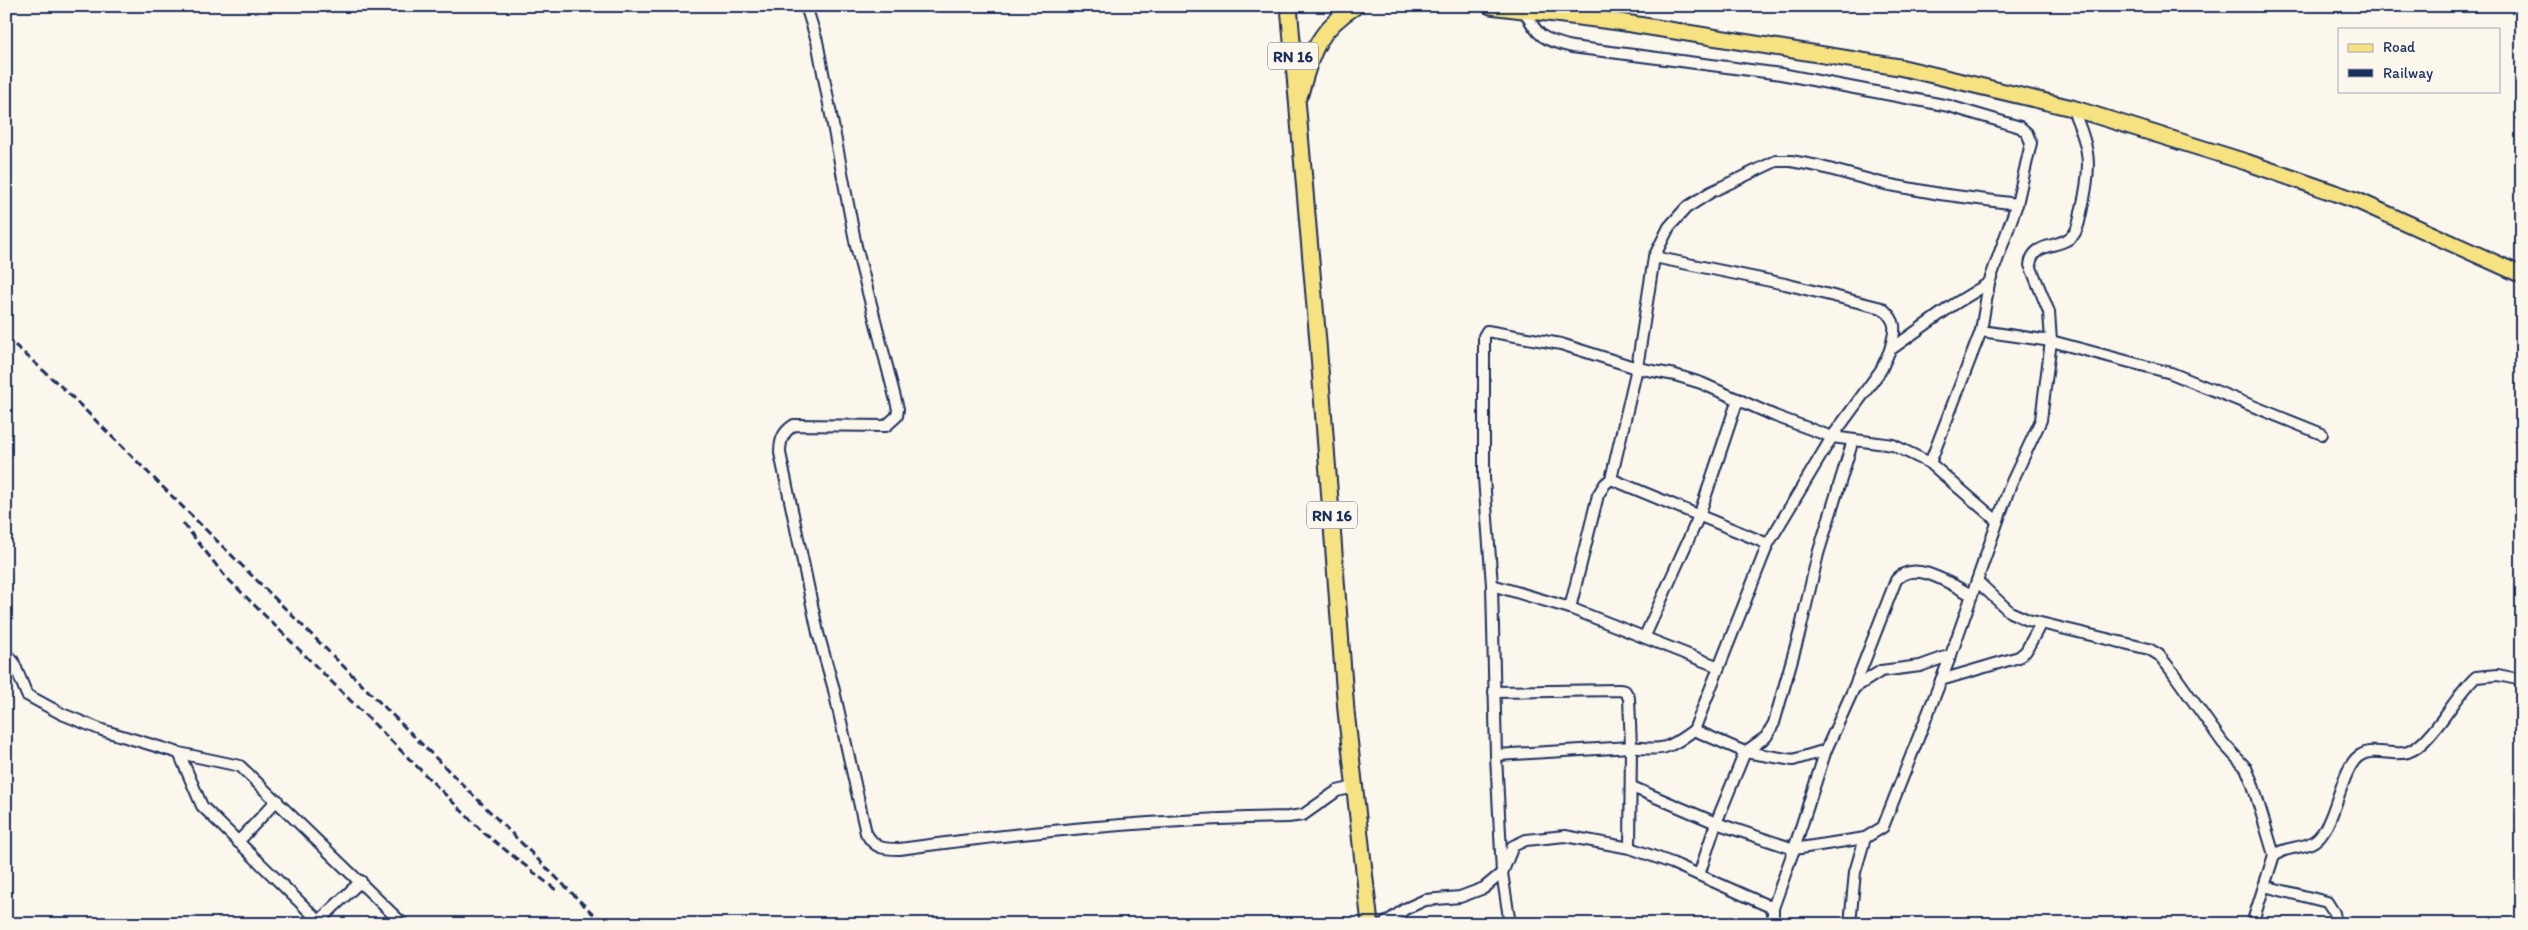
<svg xmlns="http://www.w3.org/2000/svg" width="2528" height="930" viewBox="0 0 2528 930" font-family="Itim,sans-serif">
<style>
.lines{fill:none;stroke-linecap:round;stroke-linejoin:round}
.minor-casing{stroke:#1b2f5e;stroke-width:14}
.primary-casing{stroke:#1b2f5e;stroke-width:19}
.minor{stroke:#fbf7ec;stroke-width:10}
.primary{stroke:#f7e281;stroke-width:15}
.rail{stroke:#1b2f5e;stroke-width:3;stroke-dasharray:8 4;stroke-linecap:butt}
.labels{text-anchor:middle;stroke-width:4.5;stroke-linejoin:round;paint-order:stroke}
.shield{fill:#fbf7ec;stroke:#5e6b89;stroke-width:1}
.shield-label{font-size:16px;font-weight:bold;fill:#1b2f5e}
</style>
<rect width="100%" height="100%" fill="#fbf7ec"/>
<filter id="ink" filterUnits="userSpaceOnUse"><feTurbulence type="fractalNoise" baseFrequency=".02" numOctaves="2"/><feDisplacementMap in="SourceGraphic" scale="10" xChannelSelector="R" yChannelSelector="G"/><feConvolveMatrix kernelMatrix="1 2 1 2 8 2 1 2 1" color-interpolation-filters="sRGB"/></filter>
<g filter="url(#ink)">
<g class="lines">
<defs>
<g id="minor">
<path d="M806 6 817 41 856 246 898 409 897 416 886 426 794 425C783 432 780 440 780 453L818 633 833 686 866 833C875 849 883 849 900 849 1030 831 1158 819 1288 817L1303 815 1337 791 1355 787"/>
<path d="M1527 6 1525 11C1537 37 1544 40 1572 47L1781 74 1949 106 2020 127 2027 133 2031 143 2017 204 1989 283 1981 331 1930 463"/>
<path d="M1654 257 1785 284 1882 308C1899 323 1895 330 1890 350"/>
<polyline points="1981,331 2051,341 2171,373 2322,434"/>
<polyline points="1611,479 1768,544"/>
<polyline points="1977,581 2010,612 2028,620 2149,649 2159,655 2171,670 2223,743 2246,768 2252,782 2274,855 2252,924"/>
<polyline points="1492,585 1570,608 1719,667"/>
<polyline points="1570,608 1598,495 1605,484 1611,479 1637,368 1654,257 1669,227 1686,208 1711,192 1776,161 1791,161 1818,166 1885,184 1940,194 2017,204"/>
<polyline points="1645,636 1699,516 1738,399"/>
<polyline points="6,654 13,661 27,695 62,714 102,730 179,753 240,766 403,924"/>
<polyline points="1941,680 2019,657 2026,651 2040,625"/>
<path d="M1854 688 1896 580C1915 558 1951 585 1972 595"/>
<polyline points="1494,692 1619,690 1625,691 1629,698 1631,747 1496,755"/>
<polyline points="1694,730 1768,544 1832,437 1881,370 1890,350 1953,305 1989,283"/>
<polyline points="179,753 202,806 322,924"/>
<polyline points="1632,787 1716,823 1794,849 1826,750"/>
<polyline points="238,842 277,800"/>
<path d="M1630 848 1631 747C1664 751 1668 749 1694 730L1745 752 1766 737 1774 723 1800 631 1818 554 1853 440"/>
<path d="M2274 855C2287 845 2308 850 2319 837 2337 818 2341 769 2359 756 2373 746 2393 757 2408 752 2431 745 2456 694 2476 677L2498 675 2522 680"/>
<polyline points="1699,875 1716,823 1745,752 1793,760 1826,750 1854,688 1881,671 1920,666 1951,655"/>
<polyline points="2264,886 2327,902 2334,913 2336,924"/>
<path d="M1773 908 1794 849 1865 838 1883 827 1951 655 2010 486 2041 420 2051 341 2049 312 2030 265C2033 240 2061 250 2074 234 2079 228 2080 216 2082 208 2092 165 2090 148 2072 108"/>
<polyline points="319,921 361,881"/>
<polyline points="1384,924 1405,909 1425,900 1460,897 1484,888 1502,873 1513,846 1526,840 1565,836 1630,848 1672,863 1773,908 1773,924"/>
<polyline points="1510,924 1502,873 1496,755 1492,585 1484,478 1484,336 1487,331 1561,344 1637,368 1675,375 1701,383 1775,416 1832,437 1893,445 1930,463 1997,521"/>
<polyline points="1850,924 1855,872 1865,838"/>
</g>
<g id="primary">
<polyline points="1289,6 1318,342 1346,711 1370,924"/>
<polyline points="1490,6 1619,22 1899,67 2072,108 2246,162 2358,201 2522,275"/>
<path d="M1300 94C1312 53 1317 30 1356 6"/>
</g>
</defs>
<!-- minor casing -->
<use href="#minor" class="minor-casing"/>
<!-- primary casing -->
<use href="#primary" class="primary-casing"/>
<!-- minor -->
<use href="#minor" class="minor"/>
<!-- primary -->
<use href="#primary" class="primary"/>
<!-- rail -->
<g class="rail">
<polyline points="6,337 65,390 591,912 606,924"/>
<polyline points="183,523 224,575 484,833 556,890"/>
</g>
</g>
</g>
<g class="labels">
<!-- shield labels -->
<g class="shield">
<rect x="1268" y="42.5" width="50" height="27" rx="4"/>
<rect x="1307" y="501.5" width="50" height="27" rx="4"/>
</g>
<g class="shield-label">
<text x="1293" y="62">RN 16</text>
<text x="1332" y="521">RN 16</text>
</g>
</g>
<!-- margin -->
<rect width="2528" height="930" fill="none" stroke="#fbf7ec" stroke-width="25"/>
<rect x="12" y="12" width="2503" height="905" fill="none" stroke="#1b2f5e" stroke-width="2" filter="url(#ink)"/>
<!-- legend -->
<rect x="2338" y="28" width="162" height="65" fill="#fbf7ec" stroke="#a1a7b3"/>
<rect x="2348" y="44" width="25" height="8" fill="#f7e281" stroke="#a1a7b3"/>
<text x="2383" y="52" font-size="15" fill="#1b2f5e">Road</text>
<rect x="2348" y="69" width="25" height="8" fill="#1b2f5e" stroke="#a1a7b3"/>
<text x="2383" y="78" font-size="15" fill="#1b2f5e">Railway</text>
</svg>
